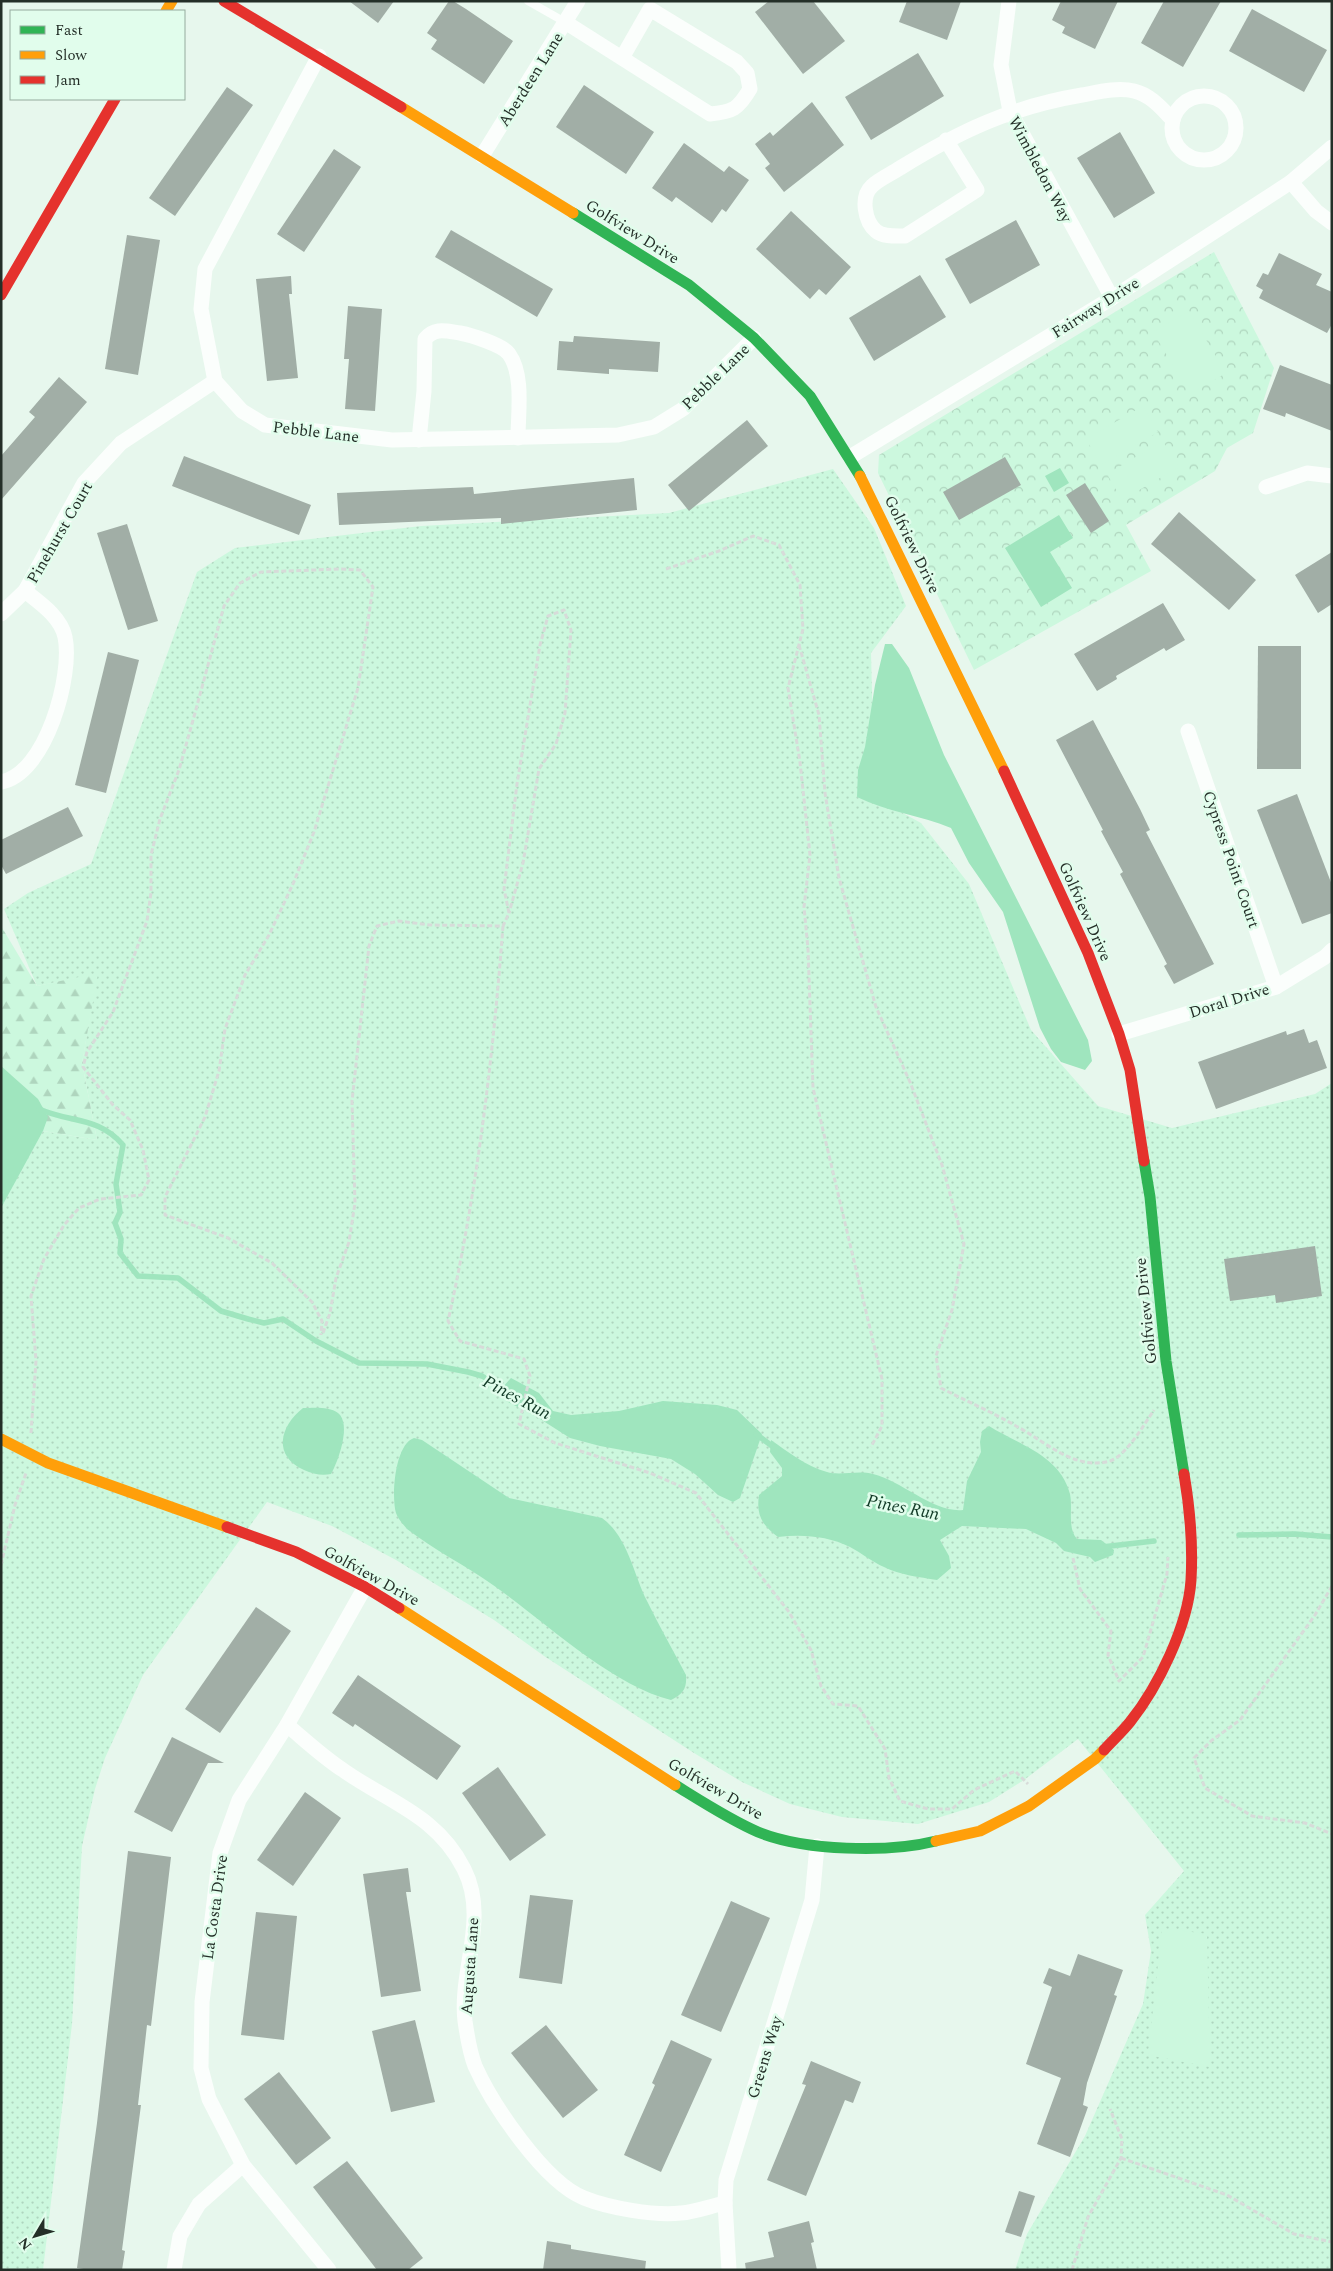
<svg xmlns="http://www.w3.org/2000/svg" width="1333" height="2271" viewBox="0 0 1333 2271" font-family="Spectral,serif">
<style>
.grass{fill:url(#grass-dots)}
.forest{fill:url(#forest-firs)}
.park{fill:url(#park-crowns)}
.garden{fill:#ccf8de}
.water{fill:#9fe5be}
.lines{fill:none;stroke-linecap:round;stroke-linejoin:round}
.stream{stroke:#9fe5be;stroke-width:5.5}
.building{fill:#a1aea6}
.path{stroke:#d7dbd9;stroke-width:3;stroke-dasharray:5 2.5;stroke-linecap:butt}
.lane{stroke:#fbfefc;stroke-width:8}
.street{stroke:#fbfefc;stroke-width:15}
.fast{stroke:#30b455;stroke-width:11}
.slow{stroke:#ff9f0a;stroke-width:11}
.jam{stroke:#e5322d;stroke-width:11}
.labels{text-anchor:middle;stroke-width:5;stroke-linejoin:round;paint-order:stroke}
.street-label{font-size:16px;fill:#242f28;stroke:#e1fdec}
.water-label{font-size:18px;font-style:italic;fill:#123b27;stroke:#e1fdec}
</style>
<defs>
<pattern id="grass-dots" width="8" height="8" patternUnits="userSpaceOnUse" patternTransform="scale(1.25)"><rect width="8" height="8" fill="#ccf8de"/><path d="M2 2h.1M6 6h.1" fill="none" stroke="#afd5be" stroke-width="1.8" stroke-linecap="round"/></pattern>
<pattern id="forest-firs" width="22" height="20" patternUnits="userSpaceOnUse" patternTransform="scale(1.25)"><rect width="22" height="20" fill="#ccf8de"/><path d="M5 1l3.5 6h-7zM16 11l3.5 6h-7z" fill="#afd5be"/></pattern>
<pattern id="park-crowns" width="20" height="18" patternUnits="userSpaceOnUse" patternTransform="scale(1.25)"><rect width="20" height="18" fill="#ccf8de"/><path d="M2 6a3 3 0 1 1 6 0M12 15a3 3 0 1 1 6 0" fill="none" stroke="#afd5be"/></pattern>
</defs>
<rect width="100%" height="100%" fill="#e7f7ed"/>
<!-- grass -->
<polygon class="grass" points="833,469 874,528 906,606 871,653 873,732 863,791 921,823 969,884 1031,1030 1098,1106 1172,1128 1315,1094 1332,1083 1332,2270 1015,2270 1027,2234 1085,2136 1143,2004 1151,1951 1145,1915 1184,1871 1078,1739 1024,1780 989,1802 918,1824 842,1817 790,1804 742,1782 694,1753 544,1656 494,1620 396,1560 332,1526 267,1502 143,1675 105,1758 95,1789 82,1846 72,2024 43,2270 1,2270 1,1205 43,1131 97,1140 82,1063 97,974 37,986 4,909 28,893 91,864 197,572 235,548 421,526 669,513"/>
<!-- forest -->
<polygon class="forest" points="1,926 37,986 98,973 82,1063 97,1140 43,1131 1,1207"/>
<!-- park -->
<polygon class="park" points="1214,252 1274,368 1253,433 1227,448 1215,471 1126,525 1151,571 974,670 878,473 879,455"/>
<!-- garden -->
<g class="garden">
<polygon points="1189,311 1226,373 1190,394 1153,332"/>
<polygon points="1143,406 1158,432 1101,465 1086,439"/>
<polygon points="1163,441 1179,467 1122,500 1107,474"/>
<polygon points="1162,1928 1207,1934 1210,2067 1148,2055"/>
</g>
<!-- water -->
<g class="water">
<polygon points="1060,468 1069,483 1054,492 1045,476"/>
<polygon points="1059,515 1073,538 1050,552 1072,588 1041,607 1005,548"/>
<path d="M885 644H892L909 668 944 755 1088 1040 1092 1061 1085 1070 1061 1062 1051 1049 1040 1028 1003 912 969 863 951 828C920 815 887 812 857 797L858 770 865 747 875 685Z"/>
<polygon points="1,1066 38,1099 48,1117 43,1131 1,1208"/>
<polygon points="511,1378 539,1393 553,1411 571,1415 619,1411 663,1401 717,1405 737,1410 762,1434 740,1498 733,1502 718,1495 695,1474 671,1459 600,1446 570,1438 537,1417 506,1401 502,1388"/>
<path d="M303 1408C313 1408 329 1406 338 1413 352 1424 338 1462 331 1474 322 1476 313 1474 304 1470 273 1456 279 1427 303 1408Z"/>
<path d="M989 1426C1019 1445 1060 1455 1070 1494 1073 1509 1067 1528 1077 1539L1101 1540 1114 1550 1113 1555 1095 1562 1090 1557 1064 1551 1056 1543 1026 1529 962 1526 940 1540 949 1556 951 1568 937 1580C919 1577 900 1575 884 1567 872 1562 862 1553 850 1547 828 1536 802 1534 778 1537 762 1525 756 1515 759 1495L782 1476V1468L770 1452 771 1440C788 1452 806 1466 827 1472 840 1476 858 1470 873 1474 902 1481 934 1513 963 1510L967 1481 981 1452 980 1442 982 1431Z"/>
<path d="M414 1438 422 1440 509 1498 602 1518C628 1537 633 1573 647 1601 659 1626 673 1650 686 1675 687 1689 683 1694 671 1700 611 1685 544 1621 493 1585 465 1565 434 1550 407 1529 403 1524 398 1519 396 1513 391 1496 395 1444 414 1438Z"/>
</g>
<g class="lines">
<!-- stream -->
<g class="stream">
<path d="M39 1109C70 1123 98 1116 123 1145L116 1184 120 1212 115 1223 121 1239 120 1253 138 1276 178 1278 221 1311 248 1319 264 1323 283 1319 316 1341 359 1363 427 1364 468 1372 482 1376 509 1392"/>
<polyline points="756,1434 776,1449"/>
<polyline points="1239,1535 1295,1534 1332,1537"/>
<polyline points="1102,1547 1154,1541"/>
</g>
</g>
<!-- building -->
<g class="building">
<polygon points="349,1 394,1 378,23"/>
<polygon points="449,1 453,1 466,9 513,41 484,84 431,49 437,40 427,33"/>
<polygon points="769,1 813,1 845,41 803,74 755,12"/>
<polygon points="907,1 961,1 947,40 899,22"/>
<polygon points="1061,1 1118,1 1095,49 1062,33 1065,27 1052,20"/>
<polygon points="1164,1 1221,1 1183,67 1141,43"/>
<polygon points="1252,9 1327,50 1304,92 1229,51"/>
<polygon points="918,53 944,96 871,140 845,97"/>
<polygon points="584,85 654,132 626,174 556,127"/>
<polygon points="227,87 253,105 175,216 149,198"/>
<polygon points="812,102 844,145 784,192 765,168 770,164 755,144 770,132 773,136"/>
<polygon points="1120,132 1155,193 1114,218 1077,158"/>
<polygon points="684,143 724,172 729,166 749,180 726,212 722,209 712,223 676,197 672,202 652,188"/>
<polygon points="334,149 361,167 304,252 277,234"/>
<polygon points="791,211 851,267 826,295 819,289 810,299 756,249"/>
<polygon points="1016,220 1040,265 970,304 945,259"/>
<polygon points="451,230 553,289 537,317 435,257"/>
<polygon points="127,235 160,240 138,375 105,369"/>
<polygon points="1279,253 1322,274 1316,285 1332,292 1332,324 1327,333 1259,298 1263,290 1256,286 1263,273 1268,275"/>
<polygon points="920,275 946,317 874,361 849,318"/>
<polygon points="291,276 292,294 289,294 298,378 267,381 256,279"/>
<polygon points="348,306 382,309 375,411 345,409 349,359 344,359"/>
<polygon points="574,336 660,342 658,372 609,369 609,374 557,370 559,341 573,342"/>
<polygon points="1280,365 1332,385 1332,431 1286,413 1285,417 1263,409"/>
<polygon points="59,377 87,402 1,500 1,456 35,417 29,412"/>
<polygon points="747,420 768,446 689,511 668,485"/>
<polygon points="184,456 311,505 299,535 172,486"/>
<polygon points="1005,457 1021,485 959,520 943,492"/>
<polygon points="634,478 637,510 501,524 501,518 339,525 337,493 473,487 474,494"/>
<polygon points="1085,483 1109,521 1091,533 1066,495"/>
<polygon points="1179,512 1256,580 1229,610 1151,544"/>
<polygon points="127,524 158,621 128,630 97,533"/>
<polygon points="1332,552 1332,604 1318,613 1295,575"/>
<polygon points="1163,603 1185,640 1166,651 1164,648 1116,676 1117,679 1097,691 1074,654"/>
<polygon points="1258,646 1301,646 1301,769 1257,769"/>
<polygon points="108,652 139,660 106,793 75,785"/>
<polygon points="1093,720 1140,809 1150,830 1146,832 1214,964 1174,984 1164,966 1167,964 1120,874 1123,872 1101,831 1103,830 1056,740"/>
<polygon points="1297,794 1332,885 1332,913 1302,924 1257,810"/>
<polygon points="68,807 83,836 6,874 1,865 1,840"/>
<polygon points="1304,1029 1309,1043 1317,1040 1327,1068 1216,1109 1198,1062 1286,1031 1287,1035"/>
<polygon points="1315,1246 1322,1296 1276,1303 1275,1295 1230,1301 1224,1259"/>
<polygon points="256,1607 291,1631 220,1733 185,1709"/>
<polygon points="358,1675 461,1746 437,1780 355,1724 353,1727 332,1713"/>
<polygon points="172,1737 224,1763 208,1763 172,1832 134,1812"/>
<polygon points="498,1767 546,1835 510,1861 462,1793"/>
<polygon points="305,1792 341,1818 293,1886 257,1860"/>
<polygon points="128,1851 171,1857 151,2026 147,2025 138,2105 141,2105 122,2250 125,2251 122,2270 90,2270 77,2268 97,2123"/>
<polygon points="408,1868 411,1892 406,1892 421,1991 381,1997 363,1874"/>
<polygon points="530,1895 573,1900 562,1984 519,1978"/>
<polygon points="731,1901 770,1918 721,2032 681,2015"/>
<polygon points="256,1912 297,1916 284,2040 241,2035"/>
<polygon points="1078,1954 1123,1970 1114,1995 1117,1996 1087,2083 1083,2105 1088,2107 1070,2157 1037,2144 1061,2078 1026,2064 1052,1987 1043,1983 1049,1968 1070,1976"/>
<polygon points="415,2020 435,2102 391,2112 372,2031"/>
<polygon points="546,2025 598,2090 563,2118 511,2053"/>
<polygon points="671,2040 712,2059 661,2172 624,2155 655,2085 652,2083"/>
<polygon points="811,2061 861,2082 853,2103 845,2100 806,2196 767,2180 806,2085 802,2084"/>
<polygon points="279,2072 331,2138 296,2165 244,2099"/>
<polygon points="347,2161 423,2258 408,2270 377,2270 313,2187"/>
<polygon points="1019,2191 1035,2196 1021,2237 1005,2232"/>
<polygon points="809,2221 814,2242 811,2243 817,2270 746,2270 745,2263 774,2257 768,2232"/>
<polygon points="547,2241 571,2245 571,2249 646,2261 645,2270 543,2270"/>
</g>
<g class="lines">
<!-- path -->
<g class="path">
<polyline points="666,569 719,551 753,536 779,545 800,585 803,629 788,688 800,762 810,855 804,907 808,949 813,1088 882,1379 882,1426 871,1447"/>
<path d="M799 645 819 715 825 793 839 878 876 1007 910 1082 942 1165 964 1244 952 1310 936 1356 941 1388C966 1401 992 1412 1016 1426 1045 1441 1074 1471 1110 1461 1126 1456 1145 1423 1154 1410"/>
<path d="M503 926C493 1058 477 1192 448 1321L460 1341 524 1359 530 1376 519 1424 555 1443 650 1473 696 1493 789 1612 811 1650 821 1686 833 1704 858 1706 885 1749 889 1778 900 1801 928 1809H952L974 1790 1015 1771 1028 1784"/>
<polyline points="323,1333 330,1313 336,1278 349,1242 355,1203 352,1101 369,946 377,926 399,921 430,925 503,926 509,913 504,889 517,784 540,645 548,616 564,610 571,630 565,713 556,744 539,769 523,863 509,913"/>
<polyline points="31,1433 36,1361 31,1296 44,1259 64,1225 79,1208 100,1199 141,1195 149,1180 143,1150 130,1120 113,1105 83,1067 87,1052 113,1012 147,921 151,893 151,855 160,819 179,770 195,713 224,606 240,583 261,572 340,569 360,570 373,587 358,688 314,832 293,884 269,935 245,975 225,1029 219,1071 205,1117 165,1197 165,1215 228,1238 272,1263 312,1302 322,1321 321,1335"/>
<polyline points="1073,1558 1080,1589 1111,1631 1108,1655 1119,1681 1143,1657 1167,1574 1168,1557"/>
<polyline points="1,1565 15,1505 26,1473"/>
<polyline points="1332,1586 1315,1615 1240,1720 1211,1741 1194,1758 1205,1788 1252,1816 1305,1823 1332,1834"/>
<polyline points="1121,2158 1227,2195 1294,2234 1332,2242"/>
<polyline points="1072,2270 1088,2217 1121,2158 1122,2139 1110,2109"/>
</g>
<!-- lane -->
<polyline class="lane" points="528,1 565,22"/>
<!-- street -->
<g class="street">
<polyline points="1009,1 1001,65 1010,111 1112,298"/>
<path d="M565 22 710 114C733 112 738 109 750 89L747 73 737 62 650 9 622 58"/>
<polyline points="319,56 205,269 201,309 215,381 242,411 265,425 392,440 618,435 654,427 683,409 754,338"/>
<circle cx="1204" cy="128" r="32"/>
<path d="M946 140 977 190 905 236C896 236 883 237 876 231 865 222 860 197 872 186 879 179 891 174 900 168 960 131 1011 107 1082 95 1098 92 1118 87 1134 91 1151 95 1162 109 1173 120"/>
<polyline points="482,156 578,1"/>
<polyline points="1291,182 1316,211 1332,223"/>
<path d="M419 440 424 391 425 339C435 327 446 331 460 333 471 335 503 345 509 354 524 375 518 413 518 438"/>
<polyline points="850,457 1112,298 1291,182 1332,147"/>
<polyline points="1266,487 1307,473 1332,476"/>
<polyline points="1,614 25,591 84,483 121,443 215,381"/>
<polyline points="1188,731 1276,987"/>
<path d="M1 782C46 774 73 675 65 637 61 617 40 603 25 591"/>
<polyline points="1119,1034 1276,987 1325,957 1332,950"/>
<path d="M287 1725C305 1740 323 1757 343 1770 388 1802 437 1815 464 1869 489 1918 459 1971 465 2021 467 2035 470 2053 475 2066 492 2104 544 2182 584 2198 609 2208 654 2216 681 2213 695 2212 711 2206 725 2203"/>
<polyline points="174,2270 180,2236 199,2204 243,2165"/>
<polyline points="329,2270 243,2165 209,2099 201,2068 202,2002 220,1853 239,1800 287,1725 365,1587"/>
<polyline points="729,2270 725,2203 726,2180 812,1900 817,1846"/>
</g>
<!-- fast -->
<g class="fast">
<polyline points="573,213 689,285 754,338 810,396 860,476"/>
<polyline points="1144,1161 1150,1197 1166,1361 1184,1474"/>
<path d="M675 1785C701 1801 730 1820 758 1832 805 1851 888 1853 936 1841"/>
</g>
<!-- slow -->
<g class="slow">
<polyline points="166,11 172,1"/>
<polyline points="401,107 573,213"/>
<polyline points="860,476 1004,771"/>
<polyline points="1,1439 48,1463 227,1527"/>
<polyline points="399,1608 675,1785"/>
<polyline points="936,1841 980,1831 1029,1806 1095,1759 1104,1750"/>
</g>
<!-- jam -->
<g class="jam">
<polyline points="224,1 401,107"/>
<polyline points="1,295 115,99"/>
<polyline points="1004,771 1088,953 1119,1034 1130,1070 1144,1161"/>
<polyline points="227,1527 296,1552 365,1587 399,1608"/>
<path d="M1104 1750C1112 1741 1122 1732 1130 1722 1158 1687 1188 1626 1191 1580 1193 1545 1190 1509 1184 1474"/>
</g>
</g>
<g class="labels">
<!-- street labels -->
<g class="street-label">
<text transform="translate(530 79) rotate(-58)" y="6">Aberdeen Lane</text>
<text transform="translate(1041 169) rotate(62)" y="6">Wimbledon Way</text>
<text transform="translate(633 231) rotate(32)" y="6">Golfview Drive</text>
<text transform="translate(1095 307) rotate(-32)" y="6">Fairway Drive</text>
<text transform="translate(715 376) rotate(-44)" y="6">Pebble Lane</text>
<text transform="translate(316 431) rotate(7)" y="6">Pebble Lane</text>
<text transform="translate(59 532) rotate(-60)" y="6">Pinehurst Court</text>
<text transform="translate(913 544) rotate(64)" y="6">Golfview Drive</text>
<text transform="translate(1232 859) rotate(71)" y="6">Cypress Point Court</text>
<text transform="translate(1086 911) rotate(66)" y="6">Golfview Drive</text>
<text transform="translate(1229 1000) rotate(-17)" y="6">Doral Drive</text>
<text transform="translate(1145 1311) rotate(-96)" y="6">Golfview Drive</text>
<text transform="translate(372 1575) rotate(29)" y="6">Golfview Drive</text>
<text transform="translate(716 1788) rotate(30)" y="6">Golfview Drive</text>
<text transform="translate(214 1907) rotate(-82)" y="6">La Costa Drive</text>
<text transform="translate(469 1966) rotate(-86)" y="6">Augusta Lane</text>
<text transform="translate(764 2057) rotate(-73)" y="6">Greens Way</text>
</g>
<!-- water labels -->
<g class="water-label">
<text transform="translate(517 1397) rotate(28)" y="6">Pines Run</text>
<text transform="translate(903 1507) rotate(11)" y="6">Pines Run</text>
</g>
</g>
<!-- border -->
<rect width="1333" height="2271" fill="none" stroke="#242f28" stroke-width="5"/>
<!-- legend -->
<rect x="10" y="10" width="175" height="90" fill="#e1fdec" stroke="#95ab9e"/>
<rect x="20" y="26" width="25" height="8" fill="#30b455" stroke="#95ab9e"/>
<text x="55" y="35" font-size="15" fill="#242f28">Fast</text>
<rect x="20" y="51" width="25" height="8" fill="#ff9f0a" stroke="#95ab9e"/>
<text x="55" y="60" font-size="15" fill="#242f28">Slow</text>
<rect x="20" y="76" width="25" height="8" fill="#e5322d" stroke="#95ab9e"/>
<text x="55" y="85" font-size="15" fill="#242f28">Jam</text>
<!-- north arrow -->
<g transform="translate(35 2236) rotate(232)" stroke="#e1fdec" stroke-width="4" paint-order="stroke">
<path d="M0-4L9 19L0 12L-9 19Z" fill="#242f28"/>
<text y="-8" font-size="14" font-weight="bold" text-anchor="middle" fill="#242f28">N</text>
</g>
</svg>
